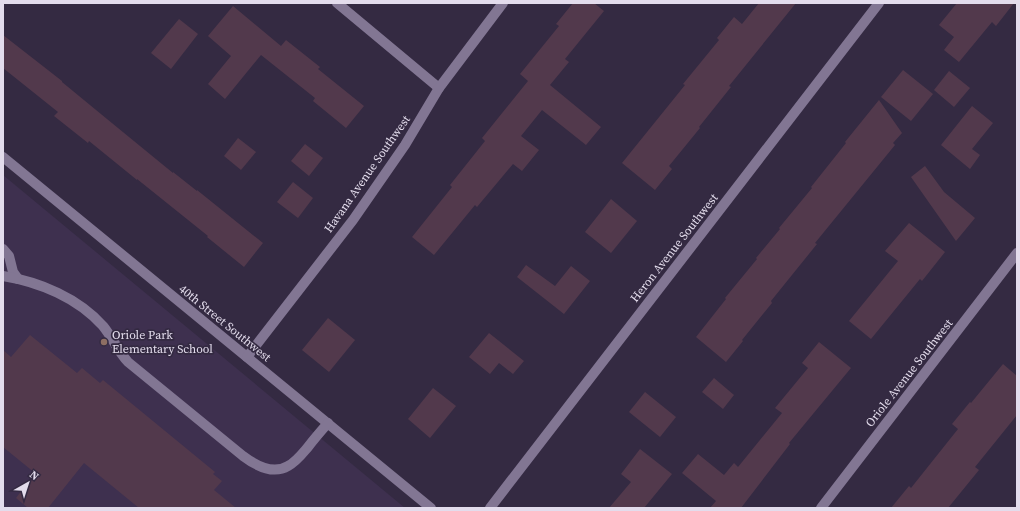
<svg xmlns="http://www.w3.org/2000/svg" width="1020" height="511" viewBox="0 0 1020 511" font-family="'Source Serif 4',serif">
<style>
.built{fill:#3e304f}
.building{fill:#52394c}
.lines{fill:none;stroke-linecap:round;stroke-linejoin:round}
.minor{stroke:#827693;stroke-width:10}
.education-dot{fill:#8d6e63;stroke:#342a42;stroke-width:1.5}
.labels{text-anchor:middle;stroke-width:3.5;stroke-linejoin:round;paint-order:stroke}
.street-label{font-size:12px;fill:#e3dcec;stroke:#342a42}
.poi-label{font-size:12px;fill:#e3dcec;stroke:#342a42;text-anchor:start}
</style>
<rect width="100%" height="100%" fill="#342a42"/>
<!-- built -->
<polygon class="built" points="3,175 405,508 3,508"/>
<!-- building -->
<g class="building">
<polygon points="573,3 594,3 604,11 565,59 569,62 550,85 601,127 586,145 542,110 521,136 539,150 522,171 513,164 477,207 475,205 434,255 412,237 452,187 450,185 485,141 482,138 528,81 520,74 559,26 556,24"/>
<polygon points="759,3 796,3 729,86 731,87 699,127 700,128 669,166 672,169 655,190 622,163 685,85 683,84 719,40 717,38 734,17 742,24"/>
<polygon points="957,3 1014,3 996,26 992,22 959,62 944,50 954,37 939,25"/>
<polygon points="233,6 281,46 286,40 320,67 318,69 364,106 346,128 313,101 315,98 261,55 225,99 208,84 231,56 208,36"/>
<polygon points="179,19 198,34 171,69 151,53"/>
<polygon points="3,35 62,81 62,82 107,119 173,173 173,172 197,191 197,190 263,243 244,267 207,237 208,236 137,179 137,180 89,141 88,143 54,116 58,112 3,68"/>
<polygon points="903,70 933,94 911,121 881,97"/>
<polygon points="949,71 970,88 954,107 934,90"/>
<polygon points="879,100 902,133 893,143 895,145 815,243 817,244 771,301 772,303 742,340 743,341 726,362 696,337 726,299 725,298 757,259 756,258 780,229 779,228 812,188 811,187 846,143 845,142"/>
<polygon points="972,106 993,123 972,149 980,155 970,169 941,145"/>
<polygon points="238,138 256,152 241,170 224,156"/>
<polygon points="305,144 323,158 309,176 291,161"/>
<polygon points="925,166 944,192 975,218 956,241 911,177"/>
<polygon points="293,182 313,198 298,218 277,202"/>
<polygon points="611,199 637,221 611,253 585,232"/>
<polygon points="909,223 945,252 922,281 920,279 871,339 849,321 898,261 885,251"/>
<polygon points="526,265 555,286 571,266 590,281 564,314 517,277"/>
<polygon points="328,318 355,340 329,372 302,350"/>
<polygon points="489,333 524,361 513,374 499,363 490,374 469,357"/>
<polygon points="30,335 77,373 82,368 100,383 103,380 215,472 213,474 222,481 214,490 236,508 139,508 84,463 48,508 28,508 16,498 35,473 3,447 3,350 11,357"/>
<polygon points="819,342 851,368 789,443 790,444 741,508 710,508 716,501 682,473 698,454 724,475 734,463 738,467 782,413 775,408 808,368 802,363"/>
<polygon points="1003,364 1017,376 1017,415 975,467 979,470 948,508 891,508 909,486 911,488 958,429 952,424 970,402 971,403"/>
<polygon points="714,378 734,395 723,409 702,392"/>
<polygon points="433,388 456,406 430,438 408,419"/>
<polygon points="645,392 676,417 660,437 629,412"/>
<polygon points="640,449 672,474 644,508 609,508 631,482 621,474"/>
</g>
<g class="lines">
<!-- minor -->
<g class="minor">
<polyline points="337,3 439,88"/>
<polyline points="3,157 431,508"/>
<polyline points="3,249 9,256 13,272 18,279"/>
<path d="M3 276C40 282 78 298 103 326 112 337 118 351 128 362L243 456C255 465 273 475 288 466 296 462 302 454 308 447 314 439 321 431 328 423"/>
<polyline points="247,357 353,220 405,145 439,88 503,3"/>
<polyline points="490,508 879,3"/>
<polyline points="821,508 1017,253"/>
</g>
</g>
<!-- markers -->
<circle class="education-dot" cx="104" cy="342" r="4"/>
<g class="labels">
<!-- street labels -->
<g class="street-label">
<text transform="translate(367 174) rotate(-55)" y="4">Havana Avenue Southwest</text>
<text transform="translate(674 248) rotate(-52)" y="4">Heron Avenue Southwest</text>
<text transform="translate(225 323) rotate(39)" y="4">40th Street Southwest</text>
<text transform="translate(909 373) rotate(-52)" y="4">Oriole Avenue Southwest</text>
</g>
<!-- poi labels -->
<g class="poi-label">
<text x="112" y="339">Oriole Park<tspan x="112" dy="14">Elementary School</tspan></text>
</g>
</g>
<!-- border -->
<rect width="1020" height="511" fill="none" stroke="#e3dcec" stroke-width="8"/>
<!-- north arrow -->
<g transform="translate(28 483) rotate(39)" stroke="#342a42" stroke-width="3" paint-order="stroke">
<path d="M0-3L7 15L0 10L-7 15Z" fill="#e3dcec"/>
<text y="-6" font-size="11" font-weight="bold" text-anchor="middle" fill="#e3dcec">N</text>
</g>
</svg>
